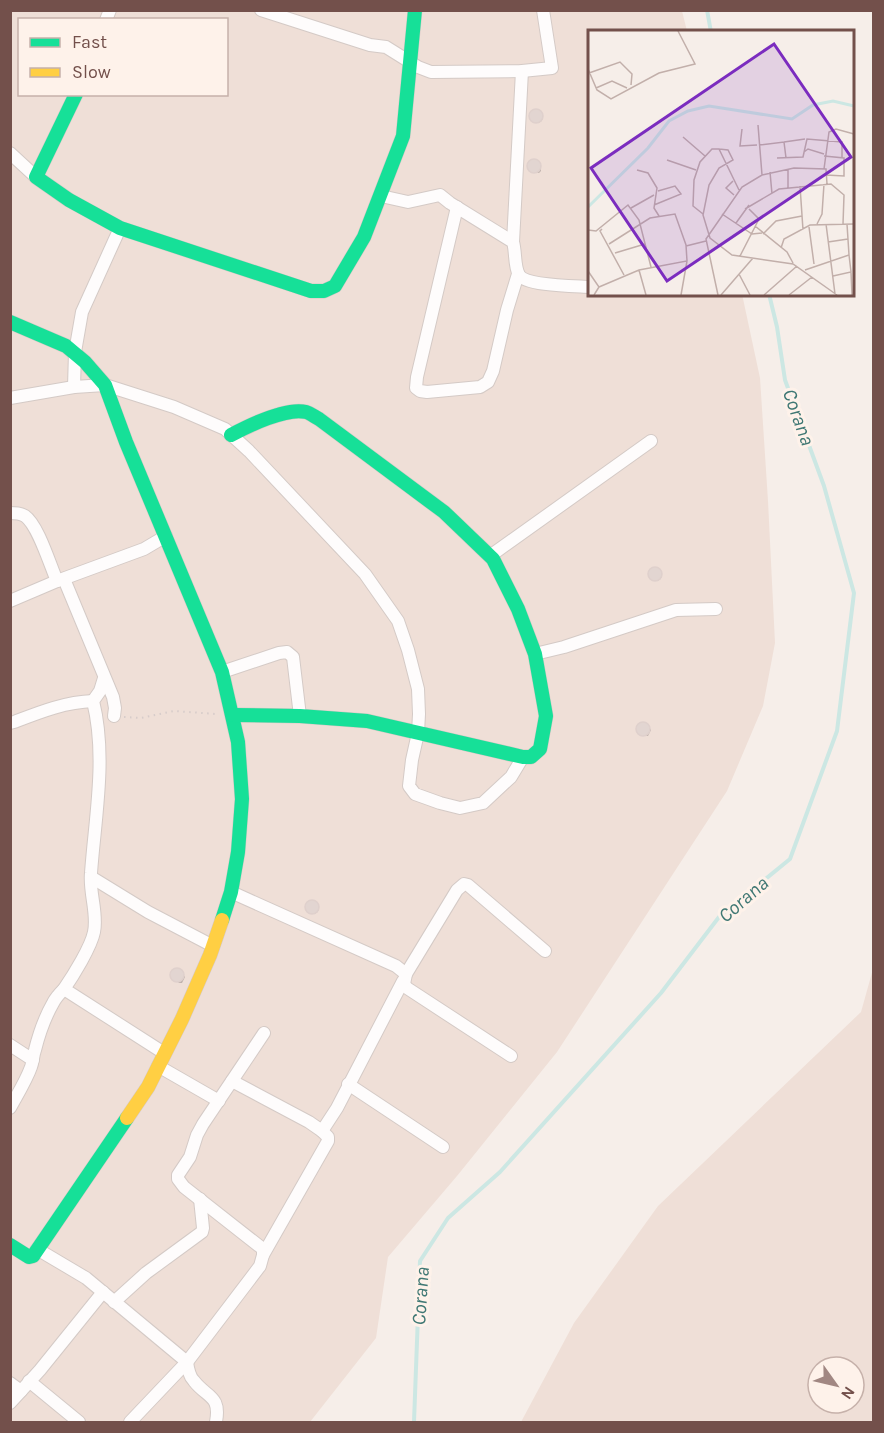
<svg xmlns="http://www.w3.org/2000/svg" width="884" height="1433" viewBox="0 0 884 1433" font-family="Karla,sans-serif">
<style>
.residential{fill:#efdfd7;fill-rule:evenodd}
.shadow{fill:#0003}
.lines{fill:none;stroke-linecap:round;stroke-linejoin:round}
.stream{stroke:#cce7e3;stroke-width:4}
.building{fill:#e2d5d1;stroke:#dfd0cc;stroke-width:1.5}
.street-casing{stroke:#d4cac6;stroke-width:14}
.fast-casing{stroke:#d5c9c6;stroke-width:15}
.slow-casing{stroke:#d5c9c6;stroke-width:15}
.path{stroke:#d7ccca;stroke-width:2;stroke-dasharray:1.5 4.5;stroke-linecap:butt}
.street{stroke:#fefcfc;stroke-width:12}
.fast{stroke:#16e098;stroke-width:14}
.slow{stroke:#ffcf43;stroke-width:14}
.labels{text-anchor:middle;stroke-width:6;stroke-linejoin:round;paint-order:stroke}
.water-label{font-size:20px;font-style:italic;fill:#407874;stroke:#fef2ea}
.inset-river{fill:none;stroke:#cce7e3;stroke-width:3}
.inset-road{fill:none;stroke:#c2afaa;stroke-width:1.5}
.view{fill:#7b2cbf;fill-opacity:0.15;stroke:#7b2cbf;stroke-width:3}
.inset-edge{fill:none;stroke:#73504b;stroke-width:3}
</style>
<rect width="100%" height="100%" fill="#f6eee9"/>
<!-- residential -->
<g class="residential">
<path d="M10 11H682L687 31 590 32V294H742L760 378 768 501 775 643 763 706 727 791 557 1052 457 1176 388 1257 376 1338 310 1422H11ZM20 20H226V94H20Z"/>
<path d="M873 969V1422H521L574 1323 658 1206 861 1012ZM818 1367H854V1403H818Z"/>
</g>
<!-- shadow -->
<g class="shadow">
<circle cx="537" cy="117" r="6"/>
<polygon points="532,161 535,161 541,166 541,171 539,173 534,172 530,167 530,164"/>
<circle cx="656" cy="575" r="6"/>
<polygon points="642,724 647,725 651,730 648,736 645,736 639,730 640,726"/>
<circle cx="313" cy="908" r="6"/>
<polygon points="176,971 181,972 185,977 182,983 179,983 173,977 174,972"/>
</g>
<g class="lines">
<!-- stream -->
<g class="stream">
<polyline points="707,10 711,32"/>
<polyline points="414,1422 420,1261 448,1218 500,1172 661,993 719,917 790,859 837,731 854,593 824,486 785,380 777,327 769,294"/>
</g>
</g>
<!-- building -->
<g class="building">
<circle cx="536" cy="116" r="7"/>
<circle cx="534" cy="166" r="7"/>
<circle cx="655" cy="574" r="7"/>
<circle cx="643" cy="729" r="7"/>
<circle cx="312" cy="907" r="7"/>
<circle cx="177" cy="975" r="7"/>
</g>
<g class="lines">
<defs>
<g id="street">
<polyline points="261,10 370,45 386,47 418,67 431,72 522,71 552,68 543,10"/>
<polyline points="106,20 110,10"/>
<polyline points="10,153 36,177"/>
<path d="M381 196 408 202 440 195 450 203 513 242C516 252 514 266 519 275 526 286 576 286 590 287"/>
<polyline points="457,207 417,377 416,388 420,391 427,392 480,387 488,382 493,371 507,310 518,274"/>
<polyline points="513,242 522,71"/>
<polyline points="74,387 75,352 82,312 120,228"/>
<polyline points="10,398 74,387 105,385 174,407 225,429 249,451 365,574 398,621 408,650 418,689 419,714 418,733 412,760 409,786 415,794 440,803 460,808 483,803 511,777 523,757"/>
<path d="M10 513C16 513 20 513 25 516 38 525 50 565 57 581"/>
<polyline points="490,556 651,441"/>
<polyline points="64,579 113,697 115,708 114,716"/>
<polyline points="10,601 57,581 144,549 166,536"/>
<polyline points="535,654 564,647 676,610 716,609"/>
<polyline points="222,672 279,653 287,652 293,657 300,716"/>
<path d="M10 723 14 722C40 712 65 702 93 701"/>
<polyline points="91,877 148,912 213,946"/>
<polyline points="231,892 396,966 406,974 404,984 407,988 511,1056"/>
<polyline points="406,974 457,890 464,884 468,885 545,951"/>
<polyline points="64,989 164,1053"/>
<polyline points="10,1045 33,1060"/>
<polyline points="158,1066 219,1101"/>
<polyline points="232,1081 309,1122 322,1131 337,1108 403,981"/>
<polyline points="348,1084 443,1147"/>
<path d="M10 1108C17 1095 26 1081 31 1067 33 1062 33 1055 35 1050 39 1034 45 1017 53 1003 56 997 60 993 64 989 73 976 91 947 94 932 98 913 89 893 91 873 95 817 107 757 93 701L100 691 104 678"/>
<path d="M37 1249 86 1278 187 1362C188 1369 189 1376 194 1381 207 1398 221 1395 216 1422"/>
<polyline points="263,1255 328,1141 328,1137 322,1131"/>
<polyline points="114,1302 146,1273 202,1232 203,1228 200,1199"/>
<polyline points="29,1381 79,1422"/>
<polyline points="10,1383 21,1391 40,1370 103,1292"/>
<polyline points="10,1403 21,1391"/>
<polyline points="130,1422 187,1362 260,1266 263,1255 263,1249 184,1187 178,1179 178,1175 190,1157 197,1135 203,1124 264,1033"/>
</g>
<g id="fast">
<polyline points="76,94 36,177 69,200 120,228 311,291 324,291 335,286 364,237 403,136 415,10"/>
<polyline points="10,322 66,346 85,362 105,385 126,442 222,672 238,742 242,799 238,852 231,892 222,920"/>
<path d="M231 435C248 426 287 407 306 412 310 413 315 417 319 419L444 512 493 559 518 609 535 654 546 716 540 749 531 757H523L367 721 300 716 233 715"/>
<polyline points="10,1245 29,1257 33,1256 127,1118"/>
</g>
<polyline id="slow" points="127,1118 148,1087 182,1019 210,955 222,920"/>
</defs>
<!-- street casing -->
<use href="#street" class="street-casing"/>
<!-- fast casing -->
<use href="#fast" class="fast-casing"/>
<!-- slow casing -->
<use href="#slow" class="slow-casing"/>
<!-- path -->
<polyline class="path" points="124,717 141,718 174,711 216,714"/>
<!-- street -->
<use href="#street" class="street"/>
<!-- fast -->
<use href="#fast" class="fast"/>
<!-- slow -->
<use href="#slow" class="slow"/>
</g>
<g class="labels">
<!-- water labels -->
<g class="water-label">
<text transform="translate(799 417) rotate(70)" y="7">Corana</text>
<text transform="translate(743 899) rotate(-41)" y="7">Corana</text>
<text transform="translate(420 1296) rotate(-86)" y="7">Corana</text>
</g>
</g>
<!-- overview -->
<g transform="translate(588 30)">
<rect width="266" height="266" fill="#f6eee9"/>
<path class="inset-river" d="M0 177 60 118 81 91 100 81 121 76 204 89 225 75 245 71 266 76"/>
<path class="inset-road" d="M0 39 9 60 23 69 71 43 107 34 90 1M1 43 32 32 44 44 43 55M8 58 24 51 39 58M170 95 174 145M154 99 152 116 169 115M95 107 117 126M196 112 217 109M171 115 196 112 198 128M131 119 140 120 145 130 131 138 121 155 115 185 122 208 144 225 205 234 249 265M216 122 220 119 236 124M236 126 256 128V146L238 145M189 128 215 127 219 109 254 112V128M79 130 108 140M200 139V158M236 139 241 102 248 99 266 104M49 140 60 143 69 158 66 178 71 186M182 142 184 164M145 151 138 158 146 165M212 156 215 200M66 175 93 164 87 156 70 161M43 178 66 165M157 179 191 159 243 154 256 165 255 194M115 184 105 176 106 150 112 132 124 119H131L151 160M134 184 164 204 174 203M148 193 161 175M229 194 234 184 236 154M238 194 247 264M167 196 199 222 205 233M221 197 226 234M14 199 12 201 36 245M0 200 8 201 40 175 51 190 63 237M175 204 188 191 214 186M240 212 260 209M98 216 118 211M193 218 196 209 222 195 266 194M27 223 57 214M152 226 171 189 161 179M51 240 58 265M217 240 261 225 259 194M0 241 11 257 6 265M263 242 264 265M151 244 162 265M245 246 263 242 261 225M11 257 51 240 99 231 98 215 87 184 62 188 21 214M93 265 99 231M130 265 118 209 154 157 174 145 206 138 238 139 239 154M133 265 165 228M176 265 209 236M201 265 224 247"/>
<path class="view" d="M186 14 263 127 79 251 3 138Z"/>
<rect width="266" height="266" class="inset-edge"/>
</g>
<!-- border -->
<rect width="884" height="1433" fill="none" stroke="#73504b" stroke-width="24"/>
<!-- legend -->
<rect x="18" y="18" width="210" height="78" fill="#fef2ea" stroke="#c6b1aa" stroke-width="1.5"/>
<rect x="30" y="38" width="30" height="9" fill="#16e098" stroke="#c6b1aa" stroke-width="1.5"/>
<text x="72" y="48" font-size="18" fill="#73504b">Fast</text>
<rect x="30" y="68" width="30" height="9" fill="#ffcf43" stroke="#c6b1aa" stroke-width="1.5"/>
<text x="72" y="78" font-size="18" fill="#73504b">Slow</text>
<!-- north arrow -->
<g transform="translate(836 1385) rotate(124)"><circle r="28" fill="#fef2ea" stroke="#c6b1aa" stroke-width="1.5"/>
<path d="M0-4.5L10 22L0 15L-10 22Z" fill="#a18782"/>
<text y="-9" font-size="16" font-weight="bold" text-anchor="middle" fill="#73504b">N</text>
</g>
</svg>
